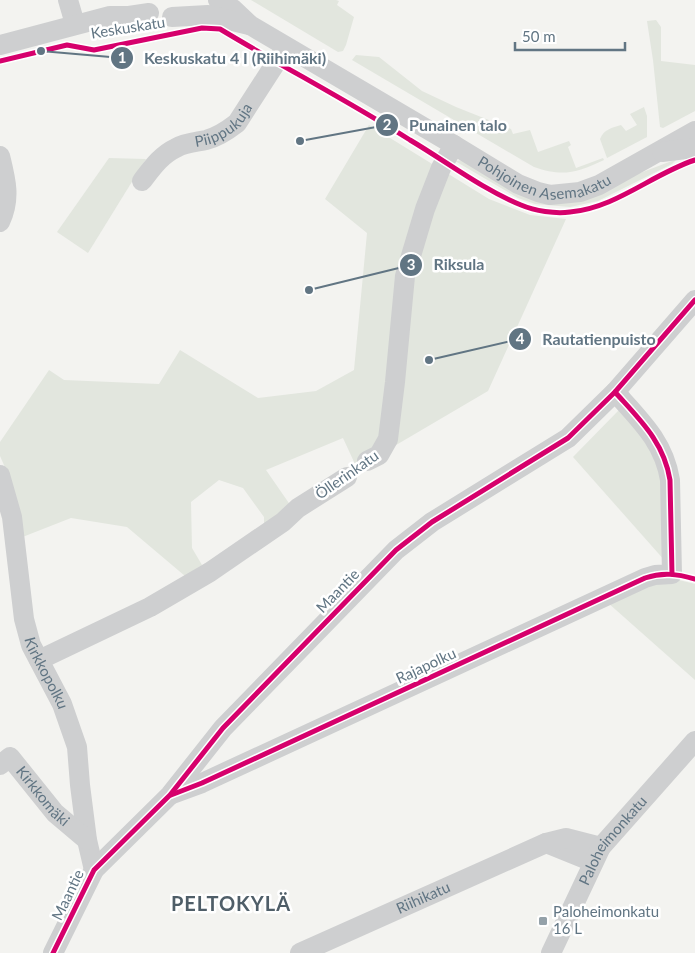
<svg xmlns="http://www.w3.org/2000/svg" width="695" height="953" viewBox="0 0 695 953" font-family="Lato,sans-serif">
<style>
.green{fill:#e2e6de}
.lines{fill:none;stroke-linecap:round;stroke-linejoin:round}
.minor{stroke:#cecfd0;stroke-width:20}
.cycleway-casing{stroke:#fff;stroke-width:8}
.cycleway{stroke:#d6006c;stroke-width:5}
.poi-dot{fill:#94a1a9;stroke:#fff;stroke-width:2}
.labels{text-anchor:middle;stroke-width:5;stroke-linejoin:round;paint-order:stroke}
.street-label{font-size:15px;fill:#617583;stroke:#fff}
.poi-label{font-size:15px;fill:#617583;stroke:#fff;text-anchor:start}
.district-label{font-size:20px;font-weight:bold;letter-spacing:1px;fill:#4f5e68;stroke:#fff}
.leader{fill:none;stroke:#617583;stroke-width:2}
.callout-dot{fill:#617583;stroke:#fff;stroke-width:2}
.mark-label{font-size:15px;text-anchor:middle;font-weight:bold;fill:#fff}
.callout-label{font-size:16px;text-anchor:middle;font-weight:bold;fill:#617583;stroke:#fff;stroke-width:5;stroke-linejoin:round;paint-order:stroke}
</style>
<rect width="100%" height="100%" fill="#f3f3f0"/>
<!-- green -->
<g class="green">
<polygon points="251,0 336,0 339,1 337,5 354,17 346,45 343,51 338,52"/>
<polygon points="656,20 661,27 661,61 695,65 695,111 663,128 660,127 653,60 647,21"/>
<path d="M356 55 379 57 422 91 456 107 511 129 513 134 530 130 538 152 569 141 571 145 568 147 576 168 603 158 604 160C577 173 562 177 534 167L352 60Z"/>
<path d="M644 107 647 116V137L607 158 600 139C604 129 612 128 621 125L626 131 637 125 630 114Z"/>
<polygon points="369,125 489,199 530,215 566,219 488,391 391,448 366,466 355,464 343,438 266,470 293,509 264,530 264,517 243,488 219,480 191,502 192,548 202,565 185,576 127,527 71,518 20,538 7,472 0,456 0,442 49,370 64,380 159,384 180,350 258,398 316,391 354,370 367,233 325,199"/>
<polygon points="109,158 146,159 88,253 57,232"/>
<polygon points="677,159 672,164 598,201 570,207 535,204 518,198 455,161 462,160 526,197 640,173"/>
<polygon points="619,410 643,436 660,466 666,562 573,457"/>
<polygon points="658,579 679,580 695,584 695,680 607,602"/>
</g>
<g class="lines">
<!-- minor -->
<g class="minor">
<polyline points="68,0 75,24"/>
<path id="s1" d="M218 0 233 9 250 25 454 145 518 184 538 192 550 195 580 192 599 185 695 131"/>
<polyline points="172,17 208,15 249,25"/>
<polyline points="0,45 110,16 129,16 149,13"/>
<polyline points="662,152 695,148"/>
<path d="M0 156C6 180 11 199 0 222"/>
<path id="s2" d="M142 181C152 168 161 155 176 148 184 143 197 142 206 140 218 137 228 130 237 123L286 47"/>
<polyline points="367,461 379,455 388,439 395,382 405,276 425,209 441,168 454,145"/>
<path id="s3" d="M0 475 12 517 24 619 31 645 62 704 77 747 80 785 87 840 94 870"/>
<polyline points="39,660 150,607 210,572 283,522 298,508 347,477"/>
<path id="s4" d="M0 765 10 757 55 813 87 840"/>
<path d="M172 794 202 783 645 578 655 575 672 574 670 480C664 442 640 420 615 392"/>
<polyline points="546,843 593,862"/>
<polyline points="53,953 94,870 170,795 223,728 396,550 432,522 568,438 615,392 695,300"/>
<path id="s5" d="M300 953 546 843 566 838 601 847"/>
<path id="s6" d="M551 953 601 847 695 741"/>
</g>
<defs>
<g id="cycleway">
<path d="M0 61 67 45 94 50 202 28 220 29C283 67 348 101 410 140 447 162 482 189 521 205 535 211 555 214 570 212 616 208 652 174 695 160"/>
<path d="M615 392C640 420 664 442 670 480L672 574"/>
<path d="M171 795 202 783 645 578C663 572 677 574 695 579"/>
<polyline points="53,953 94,870 170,795 223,728 396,550 432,522 568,438 615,392 695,300"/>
</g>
</defs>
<!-- cycleway casing -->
<use href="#cycleway" class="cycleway-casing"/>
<!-- cycleway -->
<use href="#cycleway" class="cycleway"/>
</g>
<!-- markers -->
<rect class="poi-dot" x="538" y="916" width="10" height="10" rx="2.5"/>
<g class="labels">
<!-- street labels -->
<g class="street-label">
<text transform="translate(128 28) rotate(-9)" y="5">Keskuskatu</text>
<text dy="5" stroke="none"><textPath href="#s2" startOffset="102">Piippukuja</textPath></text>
<text dy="5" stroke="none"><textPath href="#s1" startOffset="378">Pohjoinen Asemakatu</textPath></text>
<text transform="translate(347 475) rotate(-35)" y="5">Öllerinkatu</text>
<text transform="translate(338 591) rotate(-46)" y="5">Maantie</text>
<text transform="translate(426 666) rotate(-25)" y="5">Rajapolku</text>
<text dy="5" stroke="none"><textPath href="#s3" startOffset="205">Kirkkopolku</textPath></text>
<text dy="5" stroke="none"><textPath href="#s4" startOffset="64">Kirkkomäki</textPath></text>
<text dy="5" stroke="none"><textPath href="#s6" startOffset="129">Paloheimonkatu</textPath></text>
<text transform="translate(68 895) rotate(-64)" y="5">Maantie</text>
<text dy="5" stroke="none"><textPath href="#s5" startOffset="135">Riihikatu</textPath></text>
</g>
<!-- poi labels -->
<g class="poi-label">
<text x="553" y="917">Paloheimonkatu<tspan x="553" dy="17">16 L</tspan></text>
</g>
<!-- district labels -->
<g class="district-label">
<text x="231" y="911">PELTOKYLÄ</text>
</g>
</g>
<!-- callouts -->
<path class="leader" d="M41 51L122 58M300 141L387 125M309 290L411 265M429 360L520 339"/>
<g class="callout-dot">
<circle cx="41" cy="51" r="5"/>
<circle cx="300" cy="141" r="5"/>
<circle cx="309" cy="290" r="5"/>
<circle cx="429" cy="360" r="5"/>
<circle cx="122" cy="58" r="12"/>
<circle cx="387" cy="125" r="12"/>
<circle cx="411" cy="265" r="12"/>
<circle cx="520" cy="339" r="12"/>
</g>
<g class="mark-label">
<text x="122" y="63">1</text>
<text x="387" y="130">2</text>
<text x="411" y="270">3</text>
<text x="520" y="344">4</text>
</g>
<g class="callout-label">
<text x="235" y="64">Keskuskatu 4 I (Riihimäki)</text>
<text x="458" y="131">Punainen talo</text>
<text x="459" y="270">Riksula</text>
<text x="599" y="345">Rautatienpuisto</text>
</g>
<!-- scale -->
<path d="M515 42v8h110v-8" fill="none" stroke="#617583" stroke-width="2.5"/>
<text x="522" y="42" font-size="15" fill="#617583" stroke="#ffffff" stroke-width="4" paint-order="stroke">50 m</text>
</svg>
